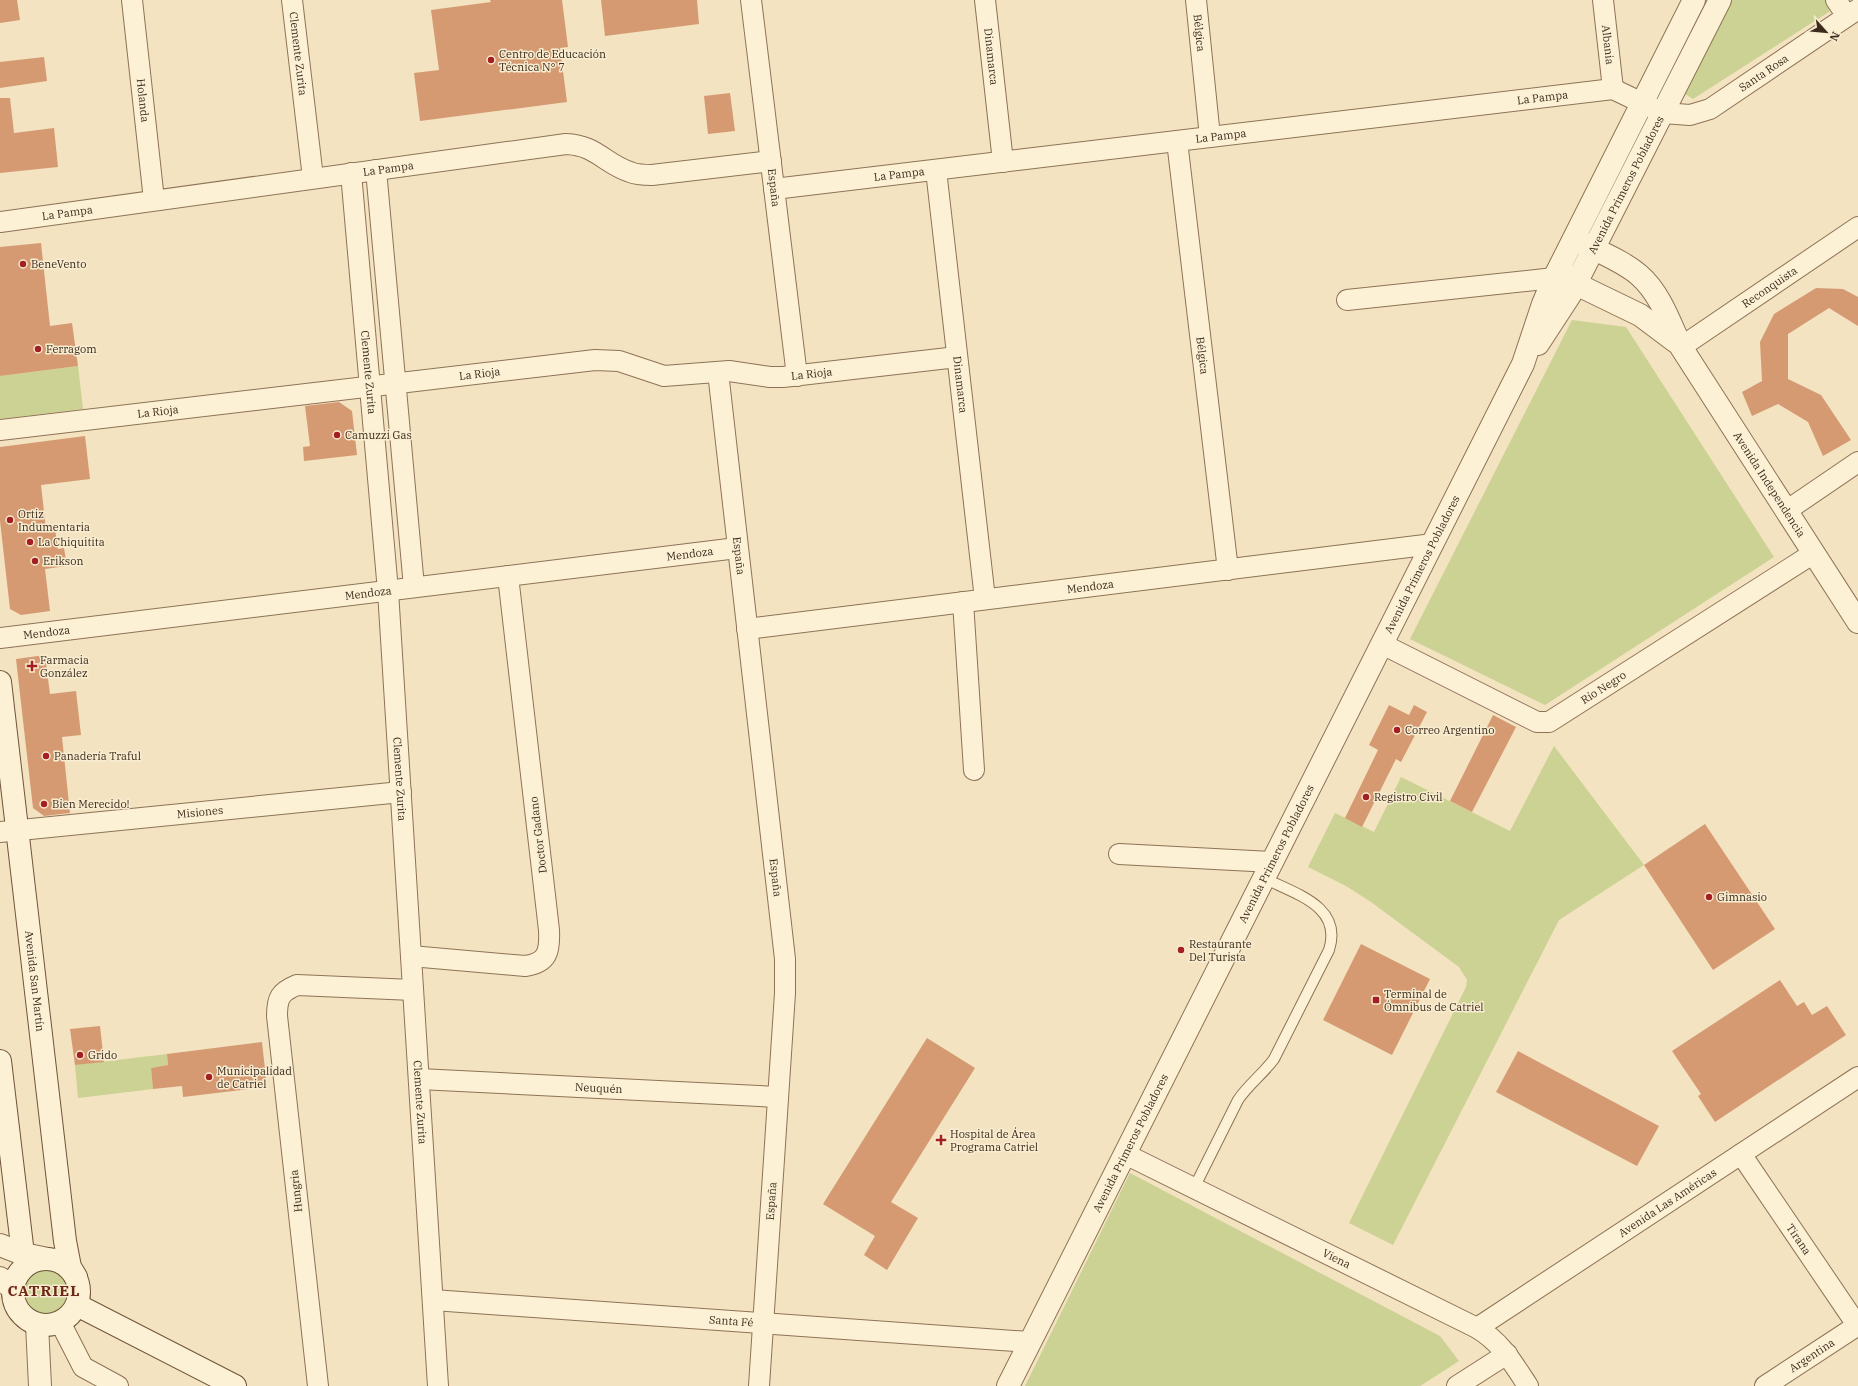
<svg xmlns="http://www.w3.org/2000/svg" width="1858" height="1386" viewBox="0 0 1858 1386" font-family="'IBM Plex Serif',serif">
<style>
.green{fill:#cbd293}
.building{fill:#d59a72}
.lines{fill:none;stroke-linecap:round;stroke-linejoin:round}
.service-casing{stroke:#8e7356;stroke-width:12}
.minor-casing{stroke:#8e7356;stroke-width:22}
.tertiary-casing{stroke:#8e7356;stroke-width:24}
.secondary-casing{stroke:#705439;stroke-width:24}
.service{stroke:#fcf0d5;stroke-width:10}
.minor{stroke:#fcf0d5;stroke-width:20}
.tertiary{stroke:#fcf0d5;stroke-width:22}
.secondary{stroke:#fcf0d5;stroke-width:22}
.poi-dot{fill:#a41f22;stroke:#f9edd1;stroke-width:1.5}
.labels{text-anchor:middle;stroke-width:3;stroke-linejoin:round;paint-order:stroke}
.street-label{font-size:11px;fill:#3c2b1c;stroke:#f9edd1}
.poi-label{font-size:11px;fill:#3c2b1c;stroke:#f9edd1;text-anchor:start}
.district-label{font-size:15px;font-weight:bold;letter-spacing:1px;fill:#6e2817;stroke:#f9edd1}
</style>
<rect width="100%" height="100%" fill="#f3e3c1"/>
<!-- green -->
<g class="green">
<polygon points="1728,0 1826,0 1832,10 1693,99 1682,92"/>
<polygon points="1572,320 1626,327 1774,557 1545,705 1410,639"/>
<polygon points="78,366 83,409 0,419 0,376"/>
<polygon points="1554,746 1644,865 1559,920 1393,1245 1349,1223 1466,987 1467,980 1459,967 1371,902 1346,886 1308,867 1335,813 1374,832 1401,777 1510,831"/>
<polygon points="167,1054 168,1065 151,1068 153,1089 78,1098 75,1065"/>
<polygon points="1130,1173 1440,1336 1459,1361 1420,1386 1025,1386"/>
<circle cx="46" cy="1292" r="23"/>
</g>
<!-- building -->
<g class="building">
<polygon points="0,0 17,0 20,20 0,23"/>
<polygon points="490,0 562,0 568,47 560,48 567,102 420,121 414,73 439,70 431,10 491,2"/>
<polygon points="601,0 697,0 699,24 605,36"/>
<polygon points="44,57 47,81 0,88 0,62"/>
<polygon points="730,93 735,131 708,134 704,96"/>
<polygon points="0,98 10,98 14,133 54,128 58,167 0,173"/>
<polygon points="41,243 50,326 72,323 78,366 0,376 0,247"/>
<polygon points="1816,288 1843,289 1858,297 1858,326 1829,308 1788,334 1788,379 1821,395 1851,440 1823,456 1808,422 1778,404 1752,416 1742,392 1762,381 1760,342 1774,314"/>
<polygon points="339,402 352,411 357,455 304,461 303,447 310,446 305,406"/>
<polygon points="85,436 90,479 41,485 46,529 55,528 58,549 64,548 67,566 45,569 50,611 21,615 10,609 0,521 0,447"/>
<polygon points="45,655 50,694 76,691 81,735 62,737 70,813 44,816 33,808 16,659"/>
<polygon points="1389,705 1409,715 1414,705 1427,712 1401,762 1396,759 1362,827 1345,818 1378,750 1369,745"/>
<polygon points="1493,715 1516,727 1472,812 1450,801"/>
<polygon points="1705,824 1775,929 1713,970 1644,865"/>
<polygon points="1361,944 1430,979 1392,1055 1323,1020"/>
<polygon points="1780,980 1797,1006 1804,1002 1812,1015 1827,1006 1846,1035 1715,1122 1698,1096 1701,1094 1672,1051"/>
<polygon points="100,1026 104,1062 75,1065 70,1029"/>
<polygon points="927,1038 975,1068 891,1202 918,1218 887,1270 864,1255 875,1236 823,1204"/>
<polygon points="262,1042 267,1087 183,1097 182,1086 153,1089 151,1068 168,1065 167,1054"/>
<polygon points="1518,1051 1659,1126 1637,1166 1496,1092"/>
</g>
<g class="lines">
<defs>
<path id="service" d="M1194 1188 1238 1100C1248 1085 1263 1074 1274 1059L1329 950C1343 906 1295 894 1264 878"/>
<g id="minor">
<path id="s1" d="M132 0 154 200"/>
<path id="s2" d="M292 0 313 178"/>
<path id="s3" d="M751 0 797 376"/>
<path id="s4" d="M985 0 1003 162"/>
<path id="s5" d="M1196 0 1210 137"/>
<path id="s6" d="M1603 0 1613 89"/>
<polyline points="1836,0 1847,16"/>
<path id="s7" d="M1177 141 1228 570"/>
<polyline points="376,170 414,587"/>
<path id="s8" d="M936 170 985 599"/>
<path id="s9" d="M351 173 388 591 438 1386"/>
<path id="s10" d="M774 189 1613 89 1663 113 1690 115 1710 109 1858 9"/>
<path id="s11" d="M0 222 566 144C596 145 605 164 630 172 637 175 645 175 652 175L771 161"/>
<polyline points="1347,300 1554,278 1569,281"/>
<path id="s12" d="M1681 347 1858 227"/>
<path id="s13" d="M718 372 785 959V993L759 1386"/>
<path id="s14" d="M0 430 595 360 619 361 664 376 729 371 770 377H783L957 357"/>
<polyline points="1786,511 1858,462"/>
<polyline points="963,602 974,770"/>
<path id="s15" d="M747 629 1433 544"/>
<path id="s16" d="M0 638 737 548"/>
<path id="s17" d="M1382 644 1537 722H1549L1814 553"/>
<path id="s18" d="M0 832 401 792"/>
<polyline points="1119,854 1272,862"/>
<path d="M411 956 525 966C548 963 550 951 549 930L508 576"/>
<path id="s19" d="M419 1079 778 1097"/>
<path id="s20" d="M1125 1154 1477 1328C1501 1342 1513 1363 1528 1386"/>
<path id="s21" d="M1741 1154 1857 1325"/>
<path id="s22" d="M433 1300 1030 1342"/>
<polyline points="60,1322 83,1367 118,1386"/>
<path id="s23" d="M1477 1328 1858 1077"/>
<path d="M318 1386 277 1016C277 998 280 992 297 985L413 990"/>
<polyline points="1457,1386 1507,1354"/>
<path id="s24" d="M1765 1386 1858 1325"/>
</g>
<g id="tertiary">
<path id="s25" d="M1574 239C1594 250 1622 260 1639 275 1660 293 1670 323 1681 347L1858 622"/>
<polyline points="1566,275 1576,284 1640,315 1676,342"/>
<path id="s26" d="M1538 344 1570 295 1720 0"/>
<polyline points="0,1245 23,1254 48,1259"/>
<polyline points="0,1278 13,1289"/>
<polyline points="37,1324 40,1386"/>
<path id="s27" d="M1008 1386 1523 364 1543 304 1554 278 1694 0"/>
</g>
<g id="secondary">
<path id="s28" d="M0 682 65 1241 70 1267 76 1277"/>
<polyline points="0,1061 23,1254 26,1265"/>
<circle cx="46" cy="1292" r="33"/>
<polyline points="77,1305 235,1386"/>
</g>
</defs>
<!-- service casing -->
<use href="#service" class="service-casing"/>
<!-- minor casing -->
<use href="#minor" class="minor-casing"/>
<!-- tertiary casing -->
<use href="#tertiary" class="tertiary-casing"/>
<!-- secondary casing -->
<use href="#secondary" class="secondary-casing"/>
<!-- service -->
<use href="#service" class="service"/>
<!-- minor -->
<use href="#minor" class="minor"/>
<!-- tertiary -->
<use href="#tertiary" class="tertiary"/>
<!-- secondary -->
<use href="#secondary" class="secondary"/>
</g>
<!-- markers -->
<g class="poi-dot">
<circle cx="491" cy="60" r="4"/>
<circle cx="23" cy="264" r="4"/>
<circle cx="38" cy="349" r="4"/>
<circle cx="337" cy="435" r="4"/>
<circle cx="10" cy="520" r="4"/>
<circle cx="30" cy="542" r="4"/>
<circle cx="35" cy="561" r="4"/>
<path d="M30 660h4v4h4v4h-4v4h-4v-4h-4v-4h4z"/>
<circle cx="1397" cy="730" r="4"/>
<circle cx="46" cy="756" r="4"/>
<circle cx="1366" cy="797" r="4"/>
<circle cx="44" cy="804" r="4"/>
<circle cx="1709" cy="897" r="4"/>
<circle cx="1181" cy="950" r="4"/>
<rect x="1372" y="996" width="8" height="8" rx="2"/>
<circle cx="80" cy="1055" r="4"/>
<circle cx="209" cy="1077" r="4"/>
<path d="M939 1134h4v4h4v4h-4v4h-4v-4h-4v-4h4z"/>
</g>
<g class="labels">
<!-- street labels -->
<g class="street-label">
<text dy="4" stroke="none"><textPath href="#s5" startOffset="33">Bélgica</textPath></text>
<text dy="4" stroke="none"><textPath href="#s6" startOffset="45">Albania</textPath></text>
<text dy="4" stroke="none"><textPath href="#s2" startOffset="54">Clemente Zurita</textPath></text>
<text dy="4" stroke="none"><textPath href="#s4" startOffset="57">Dinamarca</textPath></text>
<text dy="4" stroke="none"><textPath href="#s10" startOffset="1013">Santa Rosa</textPath></text>
<text dy="4" stroke="none"><textPath href="#s10" startOffset="774">La Pampa</textPath></text>
<text dy="4" stroke="none"><textPath href="#s1" startOffset="101">Holanda</textPath></text>
<text dy="4" stroke="none"><textPath href="#s10" startOffset="450">La Pampa</textPath></text>
<text dy="4" stroke="none"><textPath href="#s11" startOffset="392">La Pampa</textPath></text>
<text dy="4" stroke="none"><textPath href="#s10" startOffset="126">La Pampa</textPath></text>
<text dy="4" stroke="none"><textPath href="#s26" startOffset="182">Avenida Primeros Pobladores</textPath></text>
<text dy="4" stroke="none"><textPath href="#s3" startOffset="189">España</textPath></text>
<text dy="4" stroke="none"><textPath href="#s11" startOffset="68">La Pampa</textPath></text>
<text dy="4" stroke="none"><textPath href="#s12" startOffset="107">Reconquista</textPath></text>
<text dy="4" stroke="none"><textPath href="#s7" startOffset="216">Bélgica</textPath></text>
<text dy="4" stroke="none"><textPath href="#s9" startOffset="200">Clemente Zurita</textPath></text>
<text dy="4" stroke="none"><textPath href="#s14" startOffset="483">La Rioja</textPath></text>
<text dy="4" stroke="none"><textPath href="#s14" startOffset="819">La Rioja</textPath></text>
<text dy="4" stroke="none"><textPath href="#s8" startOffset="216">Dinamarca</textPath></text>
<text dy="4" stroke="none"><textPath href="#s14" startOffset="159">La Rioja</textPath></text>
<text dy="4" stroke="none"><textPath href="#s25" startOffset="322">Avenida Independencia</textPath></text>
<text dy="4" stroke="none"><textPath href="#s16" startOffset="695">Mendoza</textPath></text>
<text dy="4" stroke="none"><textPath href="#s13" startOffset="185">España</textPath></text>
<text dy="4" stroke="none"><textPath href="#s27" startOffset="920">Avenida Primeros Pobladores</textPath></text>
<text dy="4" stroke="none"><textPath href="#s15" startOffset="346">Mendoza</textPath></text>
<text dy="4" stroke="none"><textPath href="#s16" startOffset="371">Mendoza</textPath></text>
<text dy="4" stroke="none"><textPath href="#s16" startOffset="47">Mendoza</textPath></text>
<text dy="4" stroke="none"><textPath href="#s17" startOffset="250">Río Negro</textPath></text>
<text dy="4" stroke="none"><textPath href="#s9" startOffset="608">Clemente Zurita</textPath></text>
<text dy="4" stroke="none"><textPath href="#s18" startOffset="201">Misiones</textPath></text>
<text transform="translate(538 835) rotate(-97)" y="4">Doctor Gadano</text>
<text dy="4" stroke="none"><textPath href="#s27" startOffset="596">Avenida Primeros Pobladores</textPath></text>
<text dy="4" stroke="none"><textPath href="#s13" startOffset="509">España</textPath></text>
<text dy="4" stroke="none"><textPath href="#s28" startOffset="301">Avenida San Martín</textPath></text>
<text dy="4" stroke="none"><textPath href="#s19" startOffset="180">Neuquén</textPath></text>
<text dy="4" stroke="none"><textPath href="#s9" startOffset="932">Clemente Zurita</textPath></text>
<text dy="4" stroke="none"><textPath href="#s27" startOffset="272">Avenida Primeros Pobladores</textPath></text>
<text transform="translate(296 1191) rotate(-96)" y="4">Hungria</text>
<text transform="translate(771 1201) rotate(-86)" y="4">España</text>
<text dy="4" stroke="none"><textPath href="#s23" startOffset="228">Avenida Las Américas</textPath></text>
<text dy="4" stroke="none"><textPath href="#s21" startOffset="103">Tirana</textPath></text>
<text dy="4" stroke="none"><textPath href="#s20" startOffset="236">Viena</textPath></text>
<text dy="4" stroke="none"><textPath href="#s22" startOffset="299">Santa Fé</textPath></text>
<text dy="4" stroke="none"><textPath href="#s24" startOffset="56">Argentina</textPath></text>
</g>
<!-- poi labels -->
<g class="poi-label">
<text x="499" y="58">Centro de Educación<tspan x="499" dy="13">Técnica N° 7</tspan></text>
<text x="31" y="268">BeneVento</text>
<text x="46" y="353">Ferragom</text>
<text x="345" y="439">Camuzzi Gas</text>
<text x="18" y="518">Ortiz<tspan x="18" dy="13">Indumentaria</tspan></text>
<text x="38" y="546">La Chiquitita</text>
<text x="43" y="565">Erikson</text>
<text x="40" y="664">Farmacia<tspan x="40" dy="13">González</tspan></text>
<text x="1405" y="734">Correo Argentino</text>
<text x="54" y="760">Panadería Traful</text>
<text x="1374" y="801">Registro Civil</text>
<text x="52" y="808">Bien Merecido!</text>
<text x="1717" y="901">Gimnasio</text>
<text x="1189" y="948">Restaurante<tspan x="1189" dy="13">Del Turista</tspan></text>
<text x="1384" y="998">Terminal de<tspan x="1384" dy="13">Ómnibus de Catriel</tspan></text>
<text x="88" y="1059">Grido</text>
<text x="217" y="1075">Municipalidad<tspan x="217" dy="13">de Catriel</tspan></text>
<text x="950" y="1138">Hospital de Área<tspan x="950" dy="13">Programa Catriel</tspan></text>
</g>
<!-- district labels -->
<g class="district-label">
<text x="44" y="1296">CATRIEL</text>
</g>
</g>
<!-- north arrow -->
<g transform="translate(1826 32) rotate(117)" stroke="#f9edd1" stroke-width="3" paint-order="stroke">
<path d="M0-3L7 15L0 10L-7 15Z" fill="#3c2b1c"/>
<text y="-6" font-size="11" font-weight="bold" text-anchor="middle" fill="#3c2b1c">N</text>
</g>
</svg>
